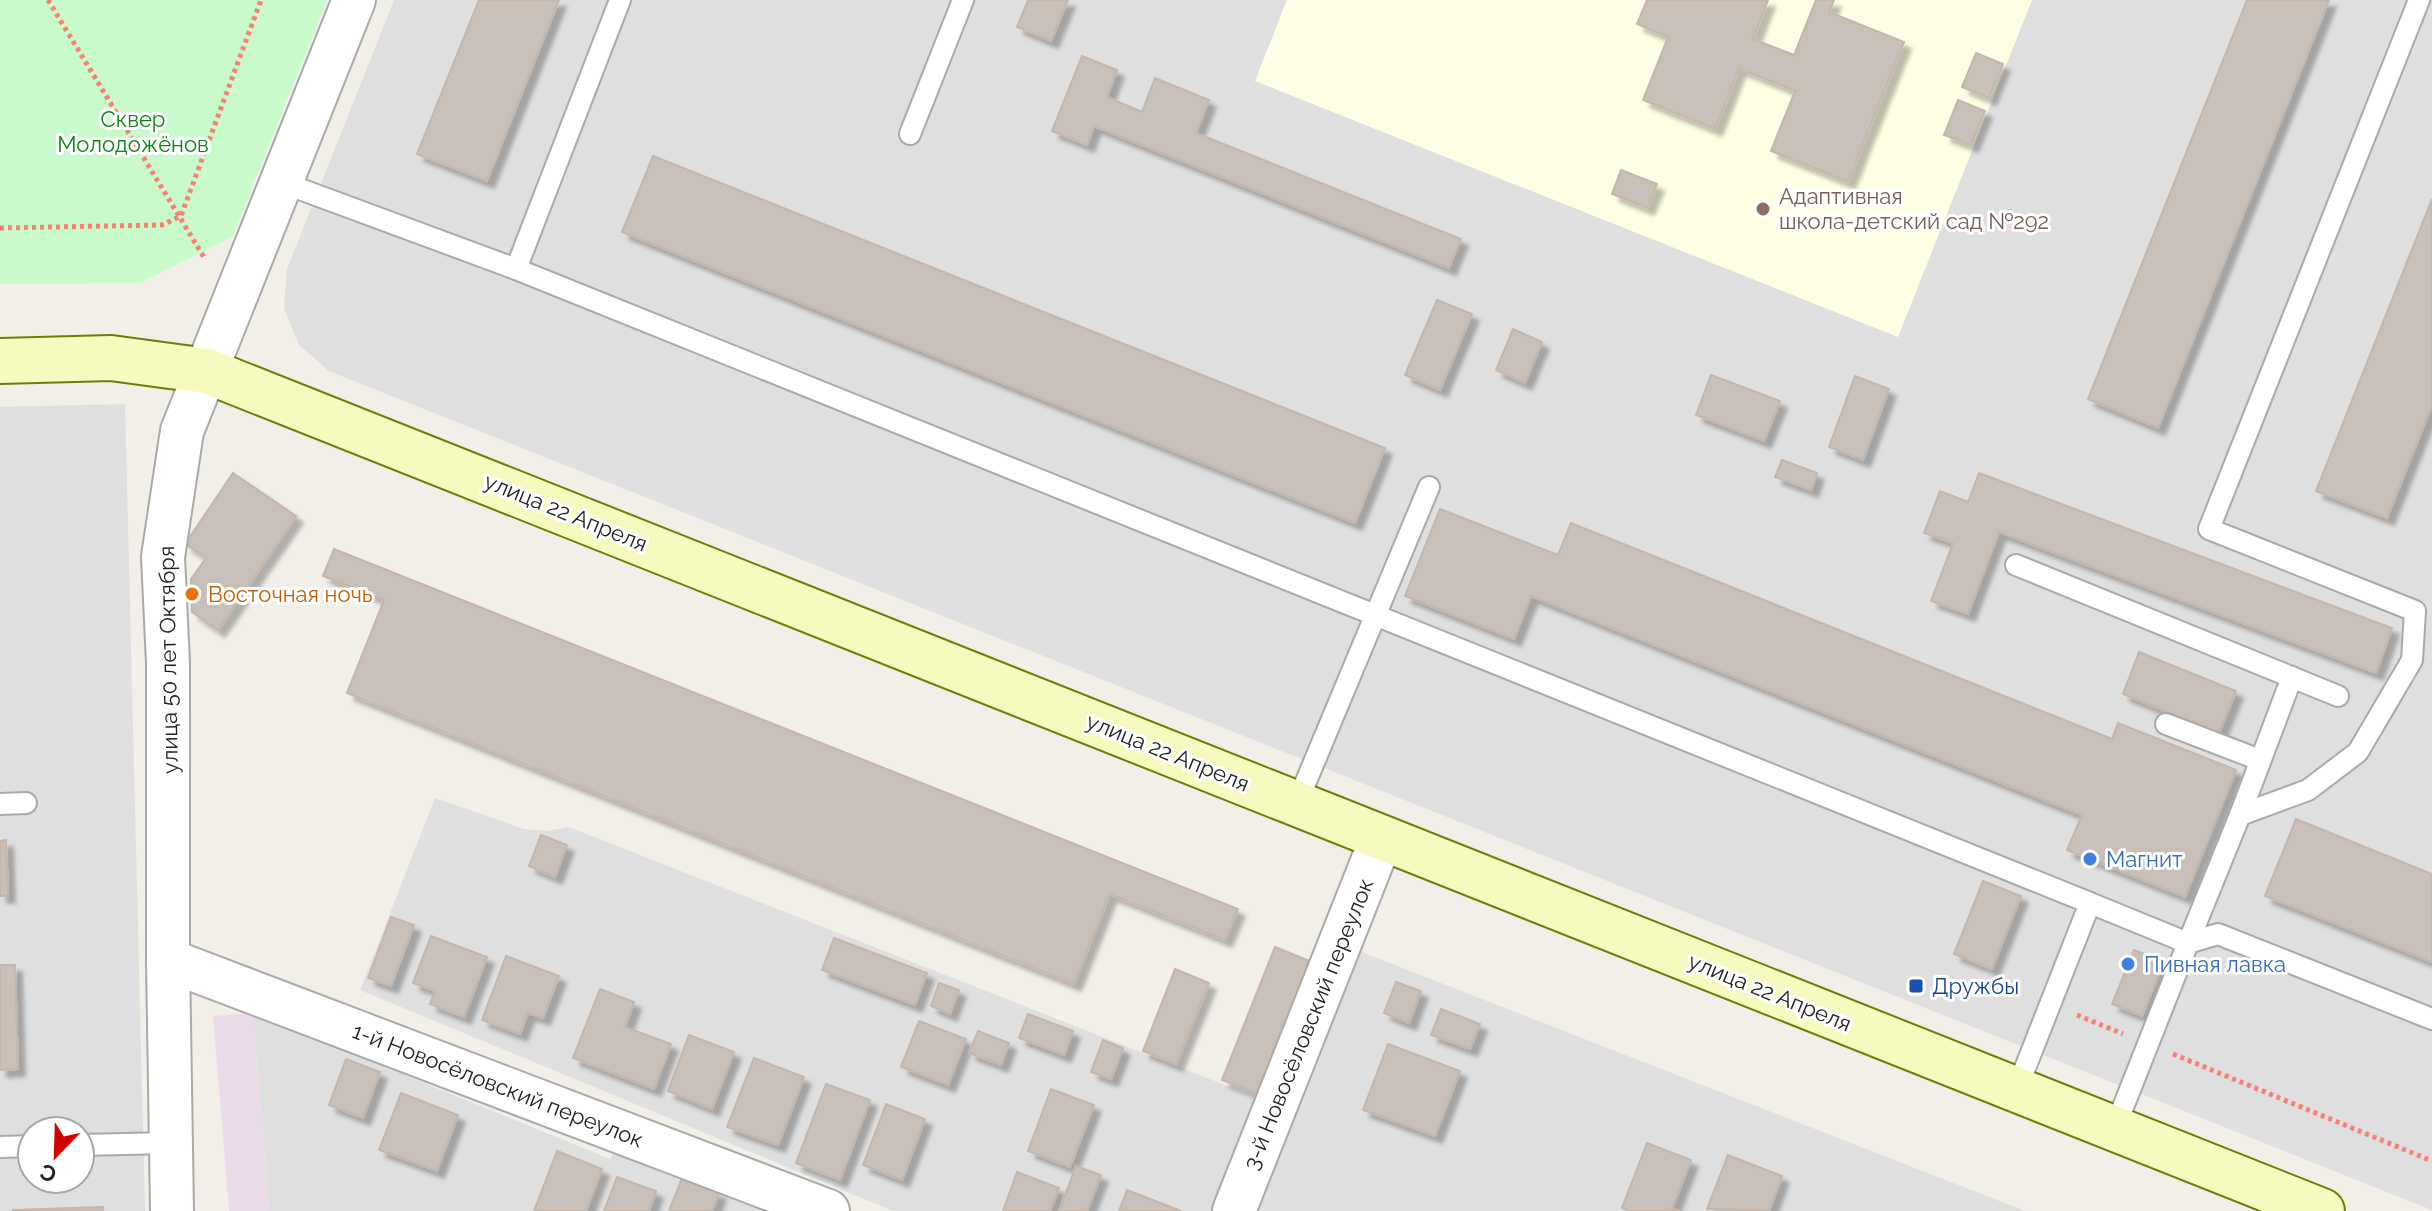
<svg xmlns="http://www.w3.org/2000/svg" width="2432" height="1211" viewBox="0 0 2432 1211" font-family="Raleway,sans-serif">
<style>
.residential{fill:#e0dfdf;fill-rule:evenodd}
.industrial{fill:#ebdbe8}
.education{fill:#ffffe5}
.park{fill:#c8facc}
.building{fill:#c7bfb8;stroke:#c4b6ab;stroke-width:2;filter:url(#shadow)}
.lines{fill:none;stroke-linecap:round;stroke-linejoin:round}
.service-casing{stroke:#a9a9a9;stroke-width:24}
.minor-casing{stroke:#a9a9a9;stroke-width:46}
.secondary-casing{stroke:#707d05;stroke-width:48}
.path{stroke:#fa8072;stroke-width:5;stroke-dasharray:4 4;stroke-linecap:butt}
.service{stroke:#fff;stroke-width:20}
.minor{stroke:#fff;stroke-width:42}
.secondary{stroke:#f7fabf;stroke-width:44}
.education-dot{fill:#8d6e63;stroke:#fff;stroke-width:3}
.food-dot{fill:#e8710a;stroke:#fff;stroke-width:3}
.shop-dot{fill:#3f7fe0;stroke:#fff;stroke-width:3}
.transit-dot{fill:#1a4fb4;stroke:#fff;stroke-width:3}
.labels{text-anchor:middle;stroke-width:6;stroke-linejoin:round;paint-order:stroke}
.park-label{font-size:22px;fill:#0c8416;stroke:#fff}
.education-label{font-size:22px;fill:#785e54;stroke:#fff;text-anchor:start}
.street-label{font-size:22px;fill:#222;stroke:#fff}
.food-label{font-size:22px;fill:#c56008;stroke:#fff;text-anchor:start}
.shop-label{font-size:22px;fill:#366cbe;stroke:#fff;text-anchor:start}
.transit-label{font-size:22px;fill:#164399;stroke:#fff;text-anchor:start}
</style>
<defs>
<filter id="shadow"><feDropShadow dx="7" dy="7" stdDeviation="2" flood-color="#0004"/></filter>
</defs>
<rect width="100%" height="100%" fill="#f2efe9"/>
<!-- residential -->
<g class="residential">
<polygon points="394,0 2432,0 2432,1210 329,371 299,345 284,308 287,269"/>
<path d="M125 404 145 1211H0V407ZM32 1131H80V1179H32Z"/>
<polygon points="435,798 524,829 546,831 569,827 1258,1098 1212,1211 893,1211 360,990"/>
<polygon points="1354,949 2025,1211 1252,1211"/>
<polygon points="253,1013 610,1159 616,1148 776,1211 269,1211"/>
</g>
<!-- industrial -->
<polygon class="industrial" points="253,1013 269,1211 229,1211 213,1016"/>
<!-- education -->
<polygon class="education" points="1287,0 2032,0 1898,337 1255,81"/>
<!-- park -->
<polygon class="park" points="0,0 327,0 232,237 140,283 0,284"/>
<!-- building -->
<g class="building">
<polygon points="479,0 559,0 487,181 417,154"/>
<polygon points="1028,0 1068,0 1051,41 1017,27"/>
<polygon points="1647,0 1768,0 1753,39 1794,55 1816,0 1834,0 1829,12 1904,42 1848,182 1771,151 1795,91 1739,68 1715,129 1643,100 1668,37 1637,24"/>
<polygon points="2247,0 2329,0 2158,428 2088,399"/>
<polygon points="1976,53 2003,64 1989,98 1962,87"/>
<polygon points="1082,56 1117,70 1107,97 1142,112 1155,78 1209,100 1196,133 1461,239 1449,268 1094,126 1087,145 1052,131"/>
<polygon points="1958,100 1985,111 1971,145 1944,135"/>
<polygon points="653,156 1385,448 1355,523 622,232"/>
<polygon points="1621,170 1657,184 1647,208 1612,194"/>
<polygon points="2432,199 2432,405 2387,518 2316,491"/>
<polygon points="1437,300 1472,314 1440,390 1405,375"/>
<polygon points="1513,329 1542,342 1525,383 1496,370"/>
<polygon points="1711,375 1780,401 1764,441 1696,415"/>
<polygon points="1855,376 1889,389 1863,460 1829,447"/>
<polygon points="1782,460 1817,473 1811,490 1775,477"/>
<polygon points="233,473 296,516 218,630 192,612 191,579 206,558 185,544"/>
<polygon points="1979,473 2392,628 2376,673 1999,532 1968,614 1931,601 1953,543 1924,533 1940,491 1968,502"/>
<polygon points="1440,509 1558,555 1571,523 2112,739 2118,723 2236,770 2185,897 2067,850 2082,815 1531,596 1514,639 1405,596"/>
<polygon points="334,549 1238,909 1225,940 1110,894 1074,984 347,693 384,600 323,576"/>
<polygon points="2139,652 2236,691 2219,733 2123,694"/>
<polygon points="2296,819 2432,874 2432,962 2265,896"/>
<polygon points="541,835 567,845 555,877 529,866"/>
<polygon points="6,840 8,896 0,896 0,841"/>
<polygon points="1983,881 2021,896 1992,969 1954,954"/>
<polygon points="391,917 414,925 391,986 368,978"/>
<polygon points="431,936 487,957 464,1017 430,1004 435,991 413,983"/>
<polygon points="834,938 927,973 915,1005 822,970"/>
<polygon points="1275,947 1312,962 1259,1094 1222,1080"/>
<polygon points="2134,950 2164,962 2142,1016 2112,1004"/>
<polygon points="506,956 559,976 543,1018 528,1013 520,1034 482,1020"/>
<polygon points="0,965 15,965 18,1069 0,1070"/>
<polygon points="1175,969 1209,983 1176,1064 1143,1051"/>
<polygon points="1396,982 1421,991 1409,1023 1384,1013"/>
<polygon points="939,983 959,990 950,1014 931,1006"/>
<polygon points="600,989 634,1002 625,1027 671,1044 654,1089 573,1058"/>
<polygon points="1441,1009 1480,1024 1470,1049 1431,1035"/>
<polygon points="1028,1014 1073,1031 1064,1055 1019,1038"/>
<polygon points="919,1021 966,1039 948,1085 901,1067"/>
<polygon points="978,1031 1009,1043 1001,1065 969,1053"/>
<polygon points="689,1035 734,1052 712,1109 668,1091"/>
<polygon points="1103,1040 1123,1048 1111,1079 1091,1072"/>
<polygon points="1388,1044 1460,1071 1435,1136 1363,1110"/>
<polygon points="754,1058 804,1077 778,1145 727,1127"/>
<polygon points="346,1059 380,1072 363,1118 329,1105"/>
<polygon points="826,1084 870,1100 840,1180 796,1163"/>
<polygon points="1051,1089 1094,1105 1070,1167 1028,1151"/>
<polygon points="401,1093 458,1115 437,1171 379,1150"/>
<polygon points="886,1104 925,1119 902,1180 863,1165"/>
<polygon points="1647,1143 1691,1160 1672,1209 1679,1211 1630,1211 1622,1208"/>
<polygon points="557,1151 602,1169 586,1211 534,1211"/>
<polygon points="1728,1155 1782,1176 1769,1211 1707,1209"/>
<polygon points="1076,1166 1101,1175 1087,1211 1059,1211"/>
<polygon points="1017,1172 1059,1188 1050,1211 1003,1211"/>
<polygon points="617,1177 656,1191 649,1211 604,1211"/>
<polygon points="682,1178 719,1193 712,1211 669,1211"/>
<polygon points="1127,1190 1181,1211 1119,1211"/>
<polygon points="103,1207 103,1211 13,1211 13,1210"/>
</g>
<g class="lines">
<defs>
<g id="service">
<polyline points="910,134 963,0"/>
<polyline points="281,182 516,269 2090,903"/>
<polyline points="516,269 620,0"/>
<polyline points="2016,565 2338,696"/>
<polyline points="2166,724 2260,760"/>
<polyline points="1297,803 1429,487"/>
<polyline points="0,804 26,803"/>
<polyline points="2240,815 2292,677"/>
<polyline points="2016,1091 2090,903 2188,943 2240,815 2308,790 2358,752 2412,660 2415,611 2209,529 2419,0"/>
<polyline points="2114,1130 2188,943 2218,934 2432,1019"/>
<polyline points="80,1145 170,1143"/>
<polyline points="0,1147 32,1146"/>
</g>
<g id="minor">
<polyline points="168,960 828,1211"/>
<polyline points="172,1211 168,960 168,663 163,557 182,431 354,0"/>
<polyline points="1234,1211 1382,837"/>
</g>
<path id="secondary" d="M0 361 111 358 207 371C913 647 1615 935 2322 1211"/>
</defs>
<!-- service casing -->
<use href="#service" class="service-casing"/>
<!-- minor casing -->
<use href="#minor" class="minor-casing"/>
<!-- secondary casing -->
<use href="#secondary" class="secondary-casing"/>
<!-- path -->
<g class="path">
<polyline points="48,0 205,259"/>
<polyline points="0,228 162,225 181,216 261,0"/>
<polyline points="2077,1015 2123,1034"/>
<polyline points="2173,1054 2432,1161"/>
</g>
<!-- service -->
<use href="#service" class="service"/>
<!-- minor -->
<use href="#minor" class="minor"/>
<!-- secondary -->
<use href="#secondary" class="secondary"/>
</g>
<!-- markers -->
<circle class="education-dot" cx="1763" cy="209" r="8"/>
<circle class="food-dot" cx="192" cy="594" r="8"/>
<g class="shop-dot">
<circle cx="2090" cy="859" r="8"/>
<circle cx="2128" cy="964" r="8"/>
</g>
<rect class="transit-dot" x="1908" y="978" width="16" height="16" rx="4"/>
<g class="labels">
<!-- park labels -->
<g class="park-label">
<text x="133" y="127">Сквер<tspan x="133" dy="25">Молодожёнов</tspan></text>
</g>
<!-- education labels -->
<g class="education-label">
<text x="1779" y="204">Адаптивная<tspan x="1779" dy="25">школа-детский сад №292</tspan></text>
</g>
<!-- street labels -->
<g class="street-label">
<text transform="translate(566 512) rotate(22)" y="8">улица 22 Апреля</text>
<text transform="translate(168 660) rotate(-91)" y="8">улица 50 лет Октября</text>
<text transform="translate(1168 752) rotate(22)" y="8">улица 22 Апреля</text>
<text transform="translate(1770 992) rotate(22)" y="8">улица 22 Апреля</text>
<text transform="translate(1308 1024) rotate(-68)" y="8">3-й Новосёловский переулок</text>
<text transform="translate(498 1085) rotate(21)" y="8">1-й Новосёловский переулок</text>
</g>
<!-- food labels -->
<g class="food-label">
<text x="208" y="602">Восточная ночь</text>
</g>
<!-- shop labels -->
<g class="shop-label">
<text x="2106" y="867">Магнит</text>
<text x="2144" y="972">Пивная лавка</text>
</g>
<!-- transit labels -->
<g class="transit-label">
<text x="1932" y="994">Дружбы</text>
</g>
</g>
<!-- north arrow -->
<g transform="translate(56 1155) rotate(203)"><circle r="38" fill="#ffffff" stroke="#a7a7a7" stroke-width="2"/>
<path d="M0-6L14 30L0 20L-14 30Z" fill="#d40000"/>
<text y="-12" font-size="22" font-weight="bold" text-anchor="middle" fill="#222222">С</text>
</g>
</svg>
